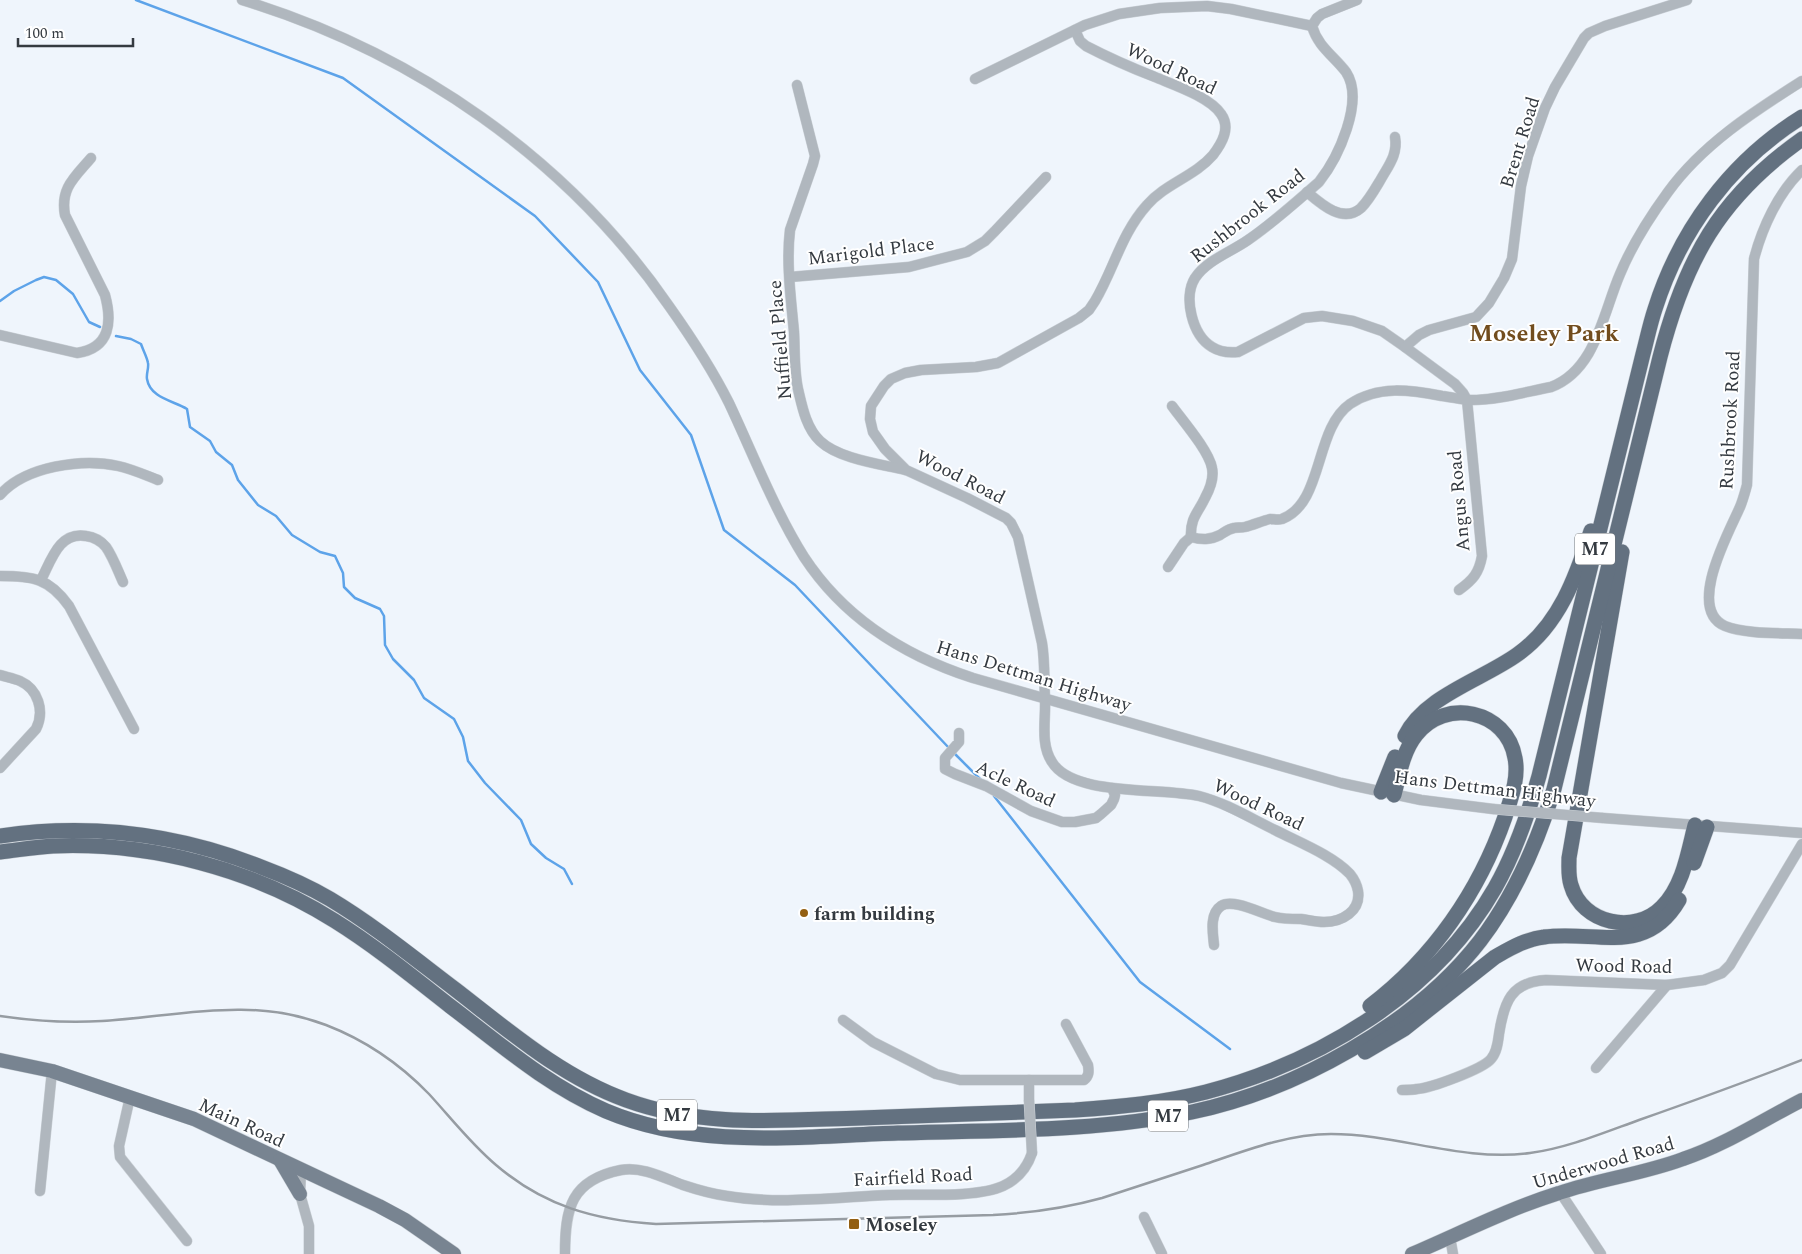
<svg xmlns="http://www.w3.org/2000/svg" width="1802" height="1254" viewBox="0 0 1802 1254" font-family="Spectral,serif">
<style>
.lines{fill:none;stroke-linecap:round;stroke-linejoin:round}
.stream{stroke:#5da3e9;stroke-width:2.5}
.minor-casing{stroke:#cad0d6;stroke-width:11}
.major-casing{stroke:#cad0d6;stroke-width:15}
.highway-casing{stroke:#cad0d6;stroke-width:16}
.minor{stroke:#b0b7be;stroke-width:10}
.major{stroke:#788491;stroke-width:14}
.highway{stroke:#637180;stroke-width:15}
.rail{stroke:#969ca2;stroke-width:2.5}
.minor-bridge-casing{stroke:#cad0d6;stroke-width:11;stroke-linecap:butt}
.minor-bridge{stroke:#b0b7be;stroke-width:10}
.poi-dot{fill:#935f12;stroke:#fff;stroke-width:2}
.labels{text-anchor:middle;stroke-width:4;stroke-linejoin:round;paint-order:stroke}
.shield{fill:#fff;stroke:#717579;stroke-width:1}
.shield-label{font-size:18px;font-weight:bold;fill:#343a40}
.street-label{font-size:19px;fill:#343a40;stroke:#fff}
.poi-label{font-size:19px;font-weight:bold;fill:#343a40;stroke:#fff;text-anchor:start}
.district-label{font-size:24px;font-weight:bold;fill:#724d1e;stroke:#fff}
</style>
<rect width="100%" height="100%" fill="#eff5fc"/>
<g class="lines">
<!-- stream -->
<g class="stream">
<polyline points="136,0 343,78 535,216 598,282 640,370 691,435 724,530 795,585 949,748"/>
<polyline points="0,301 14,291 36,280 44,277 56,280 73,294 89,322 100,327"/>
<path d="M116 336 131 339 141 344C143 350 147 357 148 363 149 368 146 374 147 379 150 398 174 401 187 409L190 427 210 441 216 452 232 465 238 480 258 505 276 516 292 535 320 552 335 556 343 573 344 587 355 598 380 609 384 616 385 645 393 659 414 680 424 698 454 719 463 737 468 761 485 783 521 820 531 844 546 858 564 869 572 884"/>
<polyline points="953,752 981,780"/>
<polyline points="994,796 1140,982 1230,1049"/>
</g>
<defs>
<g id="minor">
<path d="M242 0C413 52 567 158 669 306 691 337 712 369 729 403 753 454 774 509 804 557 844 618 905 656 973 678L1341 783 1421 800 1493 809"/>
<path d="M1357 0 1322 14 1317 18 1312 26C1318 47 1334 56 1346 72 1365 101 1338 158 1319 182 1296 202 1273 223 1248 240 1231 252 1207 260 1195 278 1183 297 1192 335 1212 347 1220 352 1228 353 1238 352L1304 318 1322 316 1353 321 1382 331 1405 347 1455 384 1463 393 1467 400 1482 556C1479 573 1473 580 1459 590"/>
<path d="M1075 30 1080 41 1086 46C1109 58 1132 68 1155 77 1174 85 1210 97 1221 114 1231 128 1222 143 1213 155 1195 176 1165 184 1147 205 1121 234 1114 269 1095 301L1089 310 1079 318 998 363 976 367 921 370 905 373 891 379 884 386 871 406 870 419 873 432 885 449 906 470 967 498 1006 518 1011 523 1018 537 1042 643C1045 661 1044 680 1045 699 1046 720 1040 744 1052 762 1073 797 1162 787 1199 796 1226 803 1250 818 1275 830 1298 842 1332 855 1350 874 1354 879 1357 885 1358 891 1361 911 1342 922 1324 922 1316 922 1309 920 1301 919 1293 919 1283 919 1275 917 1262 914 1233 898 1221 906 1209 914 1213 934 1214 945"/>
<polyline points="975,79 1085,25 1119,14 1160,8 1207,6 1231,9 1312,26"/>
<path d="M797 85 815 156 813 164 790 230C786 263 791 299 794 332 795 351 794 371 798 389 802 406 806 428 820 441 839 459 880 464 905 470"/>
<path d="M1802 170C1778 193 1762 228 1754 259L1747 485C1745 492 1743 500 1740 507 1729 532 1686 609 1725 626 1744 634 1781 633 1802 634"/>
<path d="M1307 192C1321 204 1343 224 1361 208 1369 200 1375 189 1381 179 1389 165 1398 154 1395 137"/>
<polyline points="790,277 909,267 967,252 985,241 995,231 1046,177"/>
<path d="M0 335 77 353C111 348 112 321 105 295L65 215C60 188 75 177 91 158"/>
<polyline points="1405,347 1419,335 1429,330 1476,317 1489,303 1504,278 1512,259 1521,186 1528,156 1545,108 1555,87 1584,38 1589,33 1605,26 1687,0"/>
<path d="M1172 406C1183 421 1209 451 1212 468 1214 478 1210 489 1205 498 1198 513 1190 518 1191 537"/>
<path d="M0 495C25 466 83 458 118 466 132 469 145 475 158 480"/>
<path d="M1191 537C1202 540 1210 540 1220 535 1225 532 1228 529 1234 528 1237 527 1241 528 1245 527 1253 525 1262 521 1270 519 1274 519 1278 520 1282 519 1324 503 1314 429 1350 404 1378 385 1410 390 1442 396 1452 397 1462 400 1472 400 1498 400 1525 392 1551 387 1596 370 1603 313 1620 274 1632 245 1649 218 1668 192 1702 145 1753 112 1802 81"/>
<polyline points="1168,567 1184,543 1191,537"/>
<path d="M0 576C33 576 49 578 69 606L134 729"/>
<path d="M41 580C51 561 59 531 86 536 94 537 101 541 106 547 113 557 118 571 123 582"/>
<path d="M0 675C6 677 13 678 20 681 38 689 45 711 36 729L0 768"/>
<polyline points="959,733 959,742 945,758 945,769 955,774 986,786 1031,811 1062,822 1075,822 1096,818 1101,814 1111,805 1114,799 1115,795 1112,788"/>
<polyline points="1603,818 1802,833"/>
<path d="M843 1020 873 1042 936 1074 960 1080H1084C1089 1076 1089 1072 1088 1065L1066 1024"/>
<polyline points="1596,1068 1667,985"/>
<polyline points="1029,1080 1029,1100"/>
<path d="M1402 1090C1407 1090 1412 1090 1417 1089 1431 1088 1483 1069 1491 1059 1497 1052 1498 1042 1499 1034 1504 1002 1511 982 1546 980L1667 985 1704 980 1722 973 1730 965 1802 844"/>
<polyline points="130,1097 119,1146 120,1157 187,1241"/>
<polyline points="301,1170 300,1194 309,1226 309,1254"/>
<polyline points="40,1191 52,1071"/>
<polyline points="1560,1192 1601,1254"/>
<polyline points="1144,1217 1162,1254"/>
<polyline points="1450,1237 1453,1254"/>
<path d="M565 1254C565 1208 571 1180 621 1170 642 1166 664 1178 683 1185 698 1190 712 1194 727 1196 780 1205 837 1197 890 1195 920 1194 977 1198 1003 1186 1018 1179 1027 1168 1032 1153"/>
</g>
<g id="major">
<polyline points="0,1060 52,1071 194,1119 379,1206 405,1220 454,1254"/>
<polyline points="280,1160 300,1194"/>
<path d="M1412 1254C1461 1233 1508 1209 1559 1193 1600 1179 1643 1174 1683 1159 1725 1145 1763 1120 1802 1100"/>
</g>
<g id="highway">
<path d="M1622 552 1569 858C1569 867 1568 876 1571 885 1582 924 1635 935 1662 907 1683 886 1688 853 1695 825"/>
<path d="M1405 736C1424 696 1484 679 1518 654 1559 625 1576 577 1591 531"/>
<polyline points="1381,792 1395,757"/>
<path d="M0 836C89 823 178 834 261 867 285 876 308 886 330 899 375 926 415 959 456 990 509 1031 562 1077 626 1100 702 1128 781 1120 861 1118 932 1115 1004 1113 1075 1110 1119 1107 1163 1103 1206 1092 1320 1062 1435 993 1495 888 1515 853 1528 815 1539 776L1643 354C1647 339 1650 324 1655 309 1680 230 1731 161 1802 117"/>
<path d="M0 852C18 850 36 847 53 846 150 842 253 869 335 921 375 946 413 977 450 1006 500 1044 548 1086 606 1111 698 1150 801 1136 898 1133 996 1130 1096 1132 1192 1112 1296 1090 1415 1025 1480 941 1515 895 1537 844 1554 789L1660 357C1685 260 1719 198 1802 139"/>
<polyline points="1694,863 1707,827"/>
<path d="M1370 1006C1433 958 1479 892 1505 817 1511 798 1519 778 1515 758 1507 710 1445 697 1416 735 1403 751 1399 775 1394 795"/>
<path d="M1365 1052 1404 1029 1495 957C1511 948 1526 939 1544 937 1596 930 1646 957 1679 900"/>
</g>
</defs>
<!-- minor casing -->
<use href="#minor" class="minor-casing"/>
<!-- major casing -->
<use href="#major" class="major-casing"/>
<!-- highway casing -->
<use href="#highway" class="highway-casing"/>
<!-- minor -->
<use href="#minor" class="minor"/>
<!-- major -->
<use href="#major" class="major"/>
<!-- highway -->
<use href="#highway" class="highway"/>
<!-- rail -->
<path class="rail" d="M0 1016C34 1021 68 1023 102 1021 179 1016 250 996 326 1025 365 1040 399 1063 429 1094 451 1118 471 1144 496 1165 544 1206 594 1220 656 1224L993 1215C1031 1213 1066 1208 1102 1198 1136 1187 1169 1176 1203 1165 1244 1151 1287 1134 1331 1134 1398 1134 1462 1162 1530 1153 1567 1148 1603 1133 1639 1120 1693 1101 1748 1081 1802 1060"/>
<defs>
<g id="minor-bridge">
<polyline points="1493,809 1603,818"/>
<polyline points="1029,1100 1032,1153"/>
</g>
</defs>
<!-- minor-bridge casing -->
<use href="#minor-bridge" class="minor-bridge-casing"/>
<!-- minor-bridge -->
<use href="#minor-bridge" class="minor-bridge"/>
</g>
<!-- markers -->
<g class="poi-dot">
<circle cx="804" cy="913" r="5"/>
<rect x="848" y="1218" width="12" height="12" rx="2.5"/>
</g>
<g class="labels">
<!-- shield labels -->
<g class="shield">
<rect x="1575" y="533.5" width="40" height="31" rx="4"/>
<rect x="657" y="1099.5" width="40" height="31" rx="4"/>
<rect x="1148" y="1100.5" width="40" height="31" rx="4"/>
</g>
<g class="shield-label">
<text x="1595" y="555">M7</text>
<text x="677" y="1121">M7</text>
<text x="1168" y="1122">M7</text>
</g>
<!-- street labels -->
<g class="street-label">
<text transform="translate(1172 68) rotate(25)" y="7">Wood Road</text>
<text transform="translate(1519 142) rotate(-73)" y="7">Brent Road</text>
<text transform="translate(1247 215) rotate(-38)" y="7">Rushbrook Road</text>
<text transform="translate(871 250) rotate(-7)" y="7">Marigold Place</text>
<text transform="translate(779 340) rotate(-95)" y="7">Nuffield Place</text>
<text transform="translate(1729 420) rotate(-87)" y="7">Rushbrook Road</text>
<text transform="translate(961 476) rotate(27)" y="7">Wood Road</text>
<text transform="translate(1458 501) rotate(-95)" y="7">Angus Road</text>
<text transform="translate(1034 675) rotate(17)" y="7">Hans Dettman Highway</text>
<text transform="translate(1016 783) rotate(25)" y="7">Acle Road</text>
<text transform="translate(1495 788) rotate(7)" y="7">Hans Dettman Highway</text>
<text transform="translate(1259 804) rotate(25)" y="7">Wood Road</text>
<text transform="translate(1624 965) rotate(1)" y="7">Wood Road</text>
<text transform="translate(242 1122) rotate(25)" y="7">Main Road</text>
<text transform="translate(1603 1162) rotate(-16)" y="7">Underwood Road</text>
<text transform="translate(913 1176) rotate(-3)" y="7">Fairfield Road</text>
</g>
<!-- poi labels -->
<g class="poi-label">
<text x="814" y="920">farm building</text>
<text x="865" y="1231">Moseley</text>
</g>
<!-- district labels -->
<g class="district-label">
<text x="1544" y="341">Moseley Park</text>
</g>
</g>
<!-- scale -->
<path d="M18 38v8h115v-8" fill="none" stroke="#343a40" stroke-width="2.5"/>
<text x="25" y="38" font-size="15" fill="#343a40" stroke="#ffffff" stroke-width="4" paint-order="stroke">100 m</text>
</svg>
